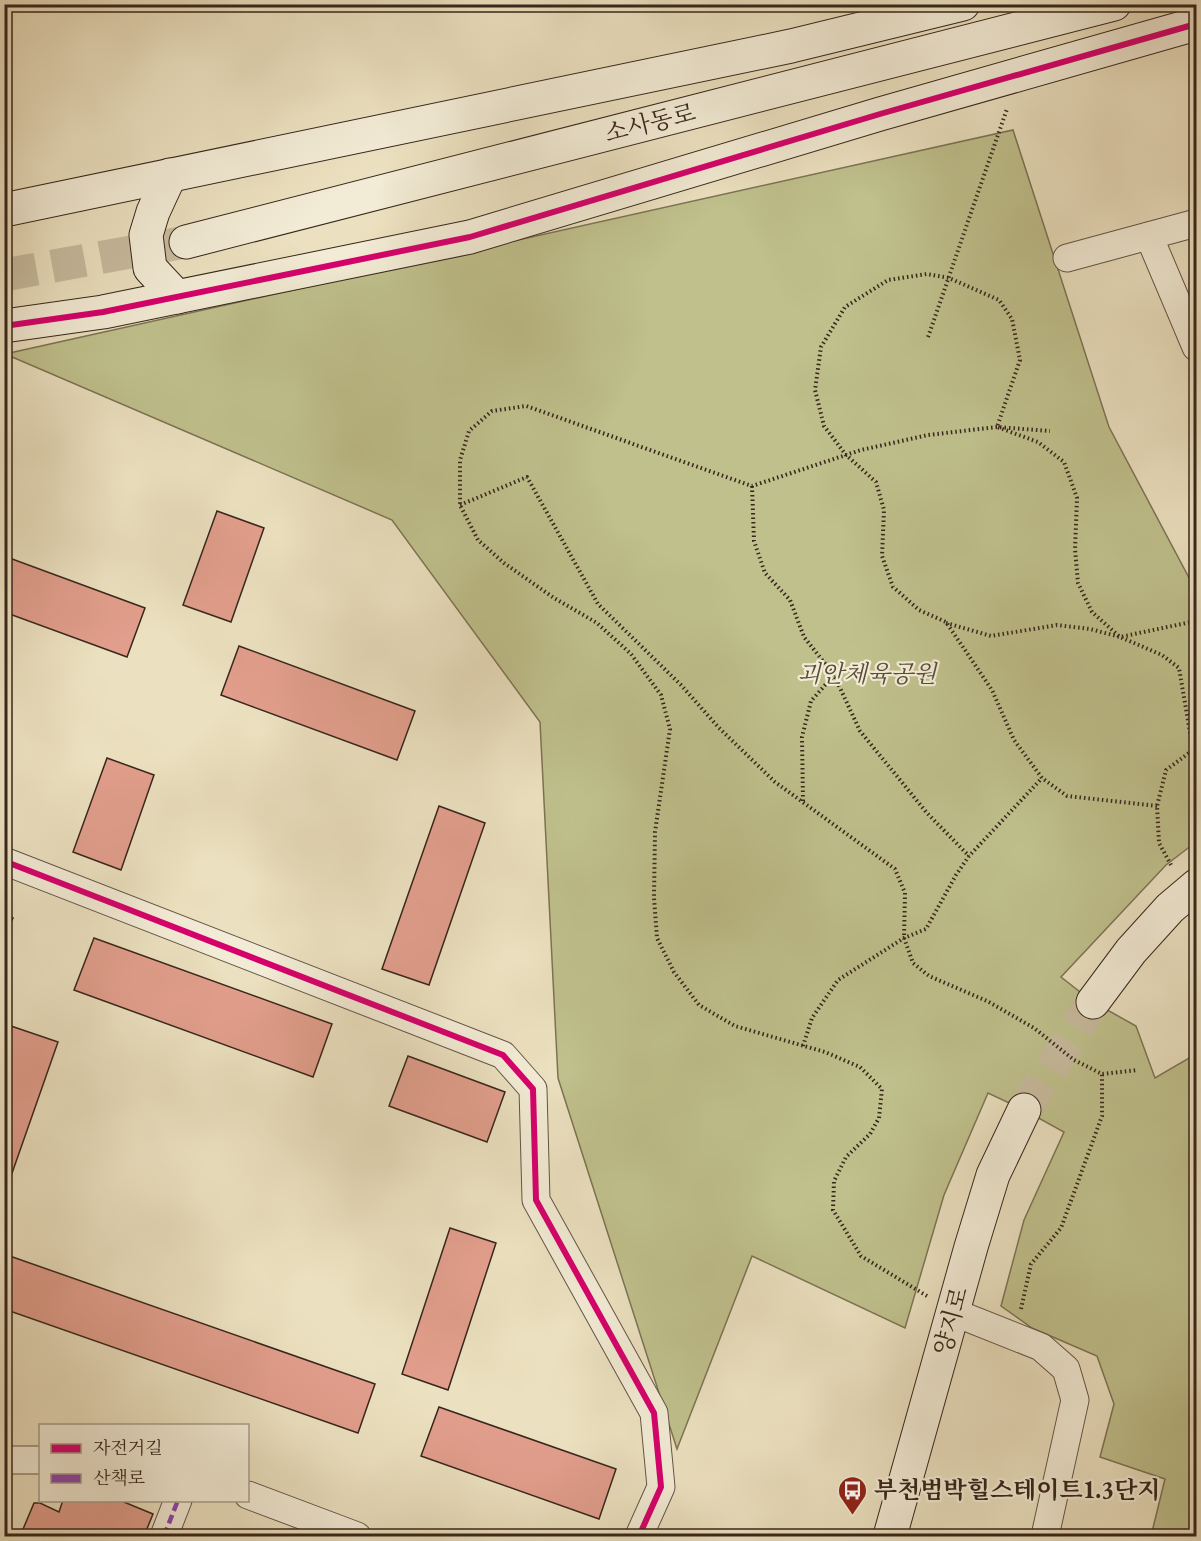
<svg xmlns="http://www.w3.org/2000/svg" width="1201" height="1541" viewBox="0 0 1201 1541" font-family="'EB Garamond','Noto Serif KR',serif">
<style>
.green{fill:#bfc08c;stroke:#7c7354;stroke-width:1.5}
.building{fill:#e19e8c;stroke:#38261c;stroke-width:1.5}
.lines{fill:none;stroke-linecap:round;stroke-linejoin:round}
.secondary-tunnel{stroke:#c7bb9e;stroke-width:33;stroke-dasharray:33 16;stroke-linecap:butt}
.street-casing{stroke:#655445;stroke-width:29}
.secondary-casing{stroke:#38261c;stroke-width:35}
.path{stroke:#38261c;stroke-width:4;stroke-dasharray:1.5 3;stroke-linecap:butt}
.street{stroke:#f2ebd5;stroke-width:27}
.secondary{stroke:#f2ebd5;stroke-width:33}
.quiet{stroke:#8e44ad;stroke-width:4.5;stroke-dasharray:9 4.5;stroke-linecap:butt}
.cycleway-casing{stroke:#f2ebd5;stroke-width:10}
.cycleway{stroke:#d6006c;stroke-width:6}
.labels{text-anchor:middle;stroke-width:4.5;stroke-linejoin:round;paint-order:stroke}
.street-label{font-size:24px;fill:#38261c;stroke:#f2ebd5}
.park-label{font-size:24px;font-style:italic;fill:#5a4c38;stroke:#f2ebd5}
.poi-label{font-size:24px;font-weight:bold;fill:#38261c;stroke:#f2ebd5;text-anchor:start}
</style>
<rect width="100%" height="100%" fill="#ebe0bf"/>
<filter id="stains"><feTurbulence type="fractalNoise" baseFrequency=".00333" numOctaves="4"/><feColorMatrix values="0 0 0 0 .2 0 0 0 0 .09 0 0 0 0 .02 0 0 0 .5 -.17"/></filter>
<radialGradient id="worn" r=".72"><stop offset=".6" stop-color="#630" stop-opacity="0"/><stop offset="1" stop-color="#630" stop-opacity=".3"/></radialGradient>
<!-- green -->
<polygon class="green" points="1013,130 1109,427 1196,591 1196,842 1166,865 1061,977 1093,1002 1136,1026 1155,1078 1196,1054 1196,1536 1151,1536 1165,1479 1100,1457 1114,1404 1097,1356 1032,1328 1001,1306 1024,1220 1064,1132 1024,1110 988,1093 944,1195 905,1328 752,1256 677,1449 558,1078 540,722 392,520 5,354"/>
<!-- building -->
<g class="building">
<polygon points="217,511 264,528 231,622 183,605"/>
<polygon points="4,556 145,608 127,657 4,612"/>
<polygon points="239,646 415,711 397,760 221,695"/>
<polygon points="4,703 11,705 4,721"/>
<polygon points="107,758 154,775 121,870 73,852"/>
<polygon points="439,806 485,823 429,985 382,969"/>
<polygon points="4,915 13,918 4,939"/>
<polygon points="94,938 332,1024 313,1077 74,990"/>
<polygon points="11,1026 58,1042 4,1196 4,1044"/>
<polygon points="408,1056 505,1092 487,1142 389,1106"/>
<polygon points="450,1228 496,1243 448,1390 402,1374"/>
<polygon points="4,1254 375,1384 358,1433 4,1309"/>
<polygon points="439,1407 616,1469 599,1519 421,1456"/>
<polygon points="63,1500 119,1500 153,1514 144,1536 27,1536 21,1534 34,1503 40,1503 59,1512"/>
</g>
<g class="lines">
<!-- secondary-tunnel -->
<g class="secondary-tunnel">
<polyline points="4,275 186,242"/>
<polyline points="1024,1110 1093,1002"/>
</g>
<defs>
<g id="street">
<polyline points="1149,236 1196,347"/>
<polyline points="1067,258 1196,223"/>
<polyline points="4,861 503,1055 533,1089 536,1200 654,1413 661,1487 639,1536"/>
<polyline points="953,1312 1041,1347 1066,1369 1075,1400 1045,1536"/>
<polyline points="4,1460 40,1460"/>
<polyline points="248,1495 357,1536"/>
<polyline points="164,1536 178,1500"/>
</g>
<g id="secondary">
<polyline points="170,175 153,212 146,235 150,268 177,297"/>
<polyline points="4,210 791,46 963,4"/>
<polyline points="186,242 1114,4"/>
<polyline points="4,326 103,312 470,237 880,114 1196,24"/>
<polyline points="1093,1002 1131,951 1170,908 1196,886"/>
<polyline points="890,1536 971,1247 993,1175 1024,1110"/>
</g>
</defs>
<!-- street casing -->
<use href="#street" class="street-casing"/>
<!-- secondary casing -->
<use href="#secondary" class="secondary-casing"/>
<!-- path -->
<g class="path">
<polyline points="928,337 1007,109"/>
<polyline points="752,486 754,541 765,573 790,600 804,637 834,675 860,731 927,813 969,856"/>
<polyline points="460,505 527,477 598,604 681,685 719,728 775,782 895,869 905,893 904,938 913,963 929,976 987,1001 1034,1028 1074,1060 1102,1074 1138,1070"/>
<polyline points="946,623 991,636 1057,625 1090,629 1120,637 1196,621"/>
<polyline points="803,801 802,737 811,701 834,675"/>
<polyline points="1157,806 1067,796 1042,778 1014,740 992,690 946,622 919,610 893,587 882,556 884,510 876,482 846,455 824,426 815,390 821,347 845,307 888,280 927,274 949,278 999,300 1012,319 1020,360 997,427 1038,442 1064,462 1077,498 1075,549 1078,583 1092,612 1120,637 1162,655 1179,668 1193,750"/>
<polyline points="1171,865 1159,843 1157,806 1166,770 1193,750 1196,750"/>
<polyline points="803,1046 812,1018 838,980 904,938 926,929 956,875 969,856 1042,778"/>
<polyline points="927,1296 861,1256 833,1210 834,1181 846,1157 870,1134 879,1118 882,1089 860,1067 825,1052 735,1026 699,1005 674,972 657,938 654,898 655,832 670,729 661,695 631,654 597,623 554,598 504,563 478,540 460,505 460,460 469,431 492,411 526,406 752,486 861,450 928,435 997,427 1050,431"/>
<polyline points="1021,1309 1031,1264 1061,1228 1102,1116 1102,1074"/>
</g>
<!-- street -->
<use href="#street" class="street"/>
<!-- secondary -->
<use href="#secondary" class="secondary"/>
<!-- quiet -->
<polyline class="quiet" points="164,1536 178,1500"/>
<defs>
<g id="cycleway">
<polyline points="4,326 103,312 470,237 880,114 1196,24"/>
<polyline points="4,861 503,1055 533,1089 536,1200 654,1413 661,1487 639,1536"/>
</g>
</defs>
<!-- cycleway casing -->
<use href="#cycleway" class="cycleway-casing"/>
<!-- cycleway -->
<use href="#cycleway" class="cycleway"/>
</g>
<!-- icons -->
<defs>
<symbol id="bus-pin" viewBox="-11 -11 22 30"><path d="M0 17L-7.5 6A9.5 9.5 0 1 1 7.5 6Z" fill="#8f2418" stroke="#f2ebd5"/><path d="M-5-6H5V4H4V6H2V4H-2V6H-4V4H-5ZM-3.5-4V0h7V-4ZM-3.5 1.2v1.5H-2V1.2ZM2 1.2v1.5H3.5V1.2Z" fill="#fff"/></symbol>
</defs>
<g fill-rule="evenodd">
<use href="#bus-pin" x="836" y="1474" width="33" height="45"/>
</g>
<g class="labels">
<!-- street labels -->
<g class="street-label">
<text transform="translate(650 123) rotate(-14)" y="8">소사동로</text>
<text transform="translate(951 1321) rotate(-75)" y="8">양지로</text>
</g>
<!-- park labels -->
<g class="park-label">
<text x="867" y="682">괴안체육공원</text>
</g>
<!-- poi labels -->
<g class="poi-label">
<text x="874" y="1498">부천범박힐스테이트1.3단지</text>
</g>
</g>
<!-- margin -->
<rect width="1201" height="1541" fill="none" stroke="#ebe0bf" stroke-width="24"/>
<rect x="6" y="6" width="1189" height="1529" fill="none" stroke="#38261c" stroke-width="3"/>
<rect x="12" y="12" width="1177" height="1517" fill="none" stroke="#38261c" stroke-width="1.5"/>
<!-- legend -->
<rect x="39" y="1424" width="210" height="78" fill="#f2ebd5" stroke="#a89c8b" stroke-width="1.5"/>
<rect x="51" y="1444" width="30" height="9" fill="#d6006c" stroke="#a89c8b" stroke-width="1.5"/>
<text x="93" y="1454" font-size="18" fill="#38261c">자전거길</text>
<rect x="51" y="1474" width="30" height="9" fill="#8e44ad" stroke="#a89c8b" stroke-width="1.5"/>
<text x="93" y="1484" font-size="18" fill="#38261c">산책로</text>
<rect width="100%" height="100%" filter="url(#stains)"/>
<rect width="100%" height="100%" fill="url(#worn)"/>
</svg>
